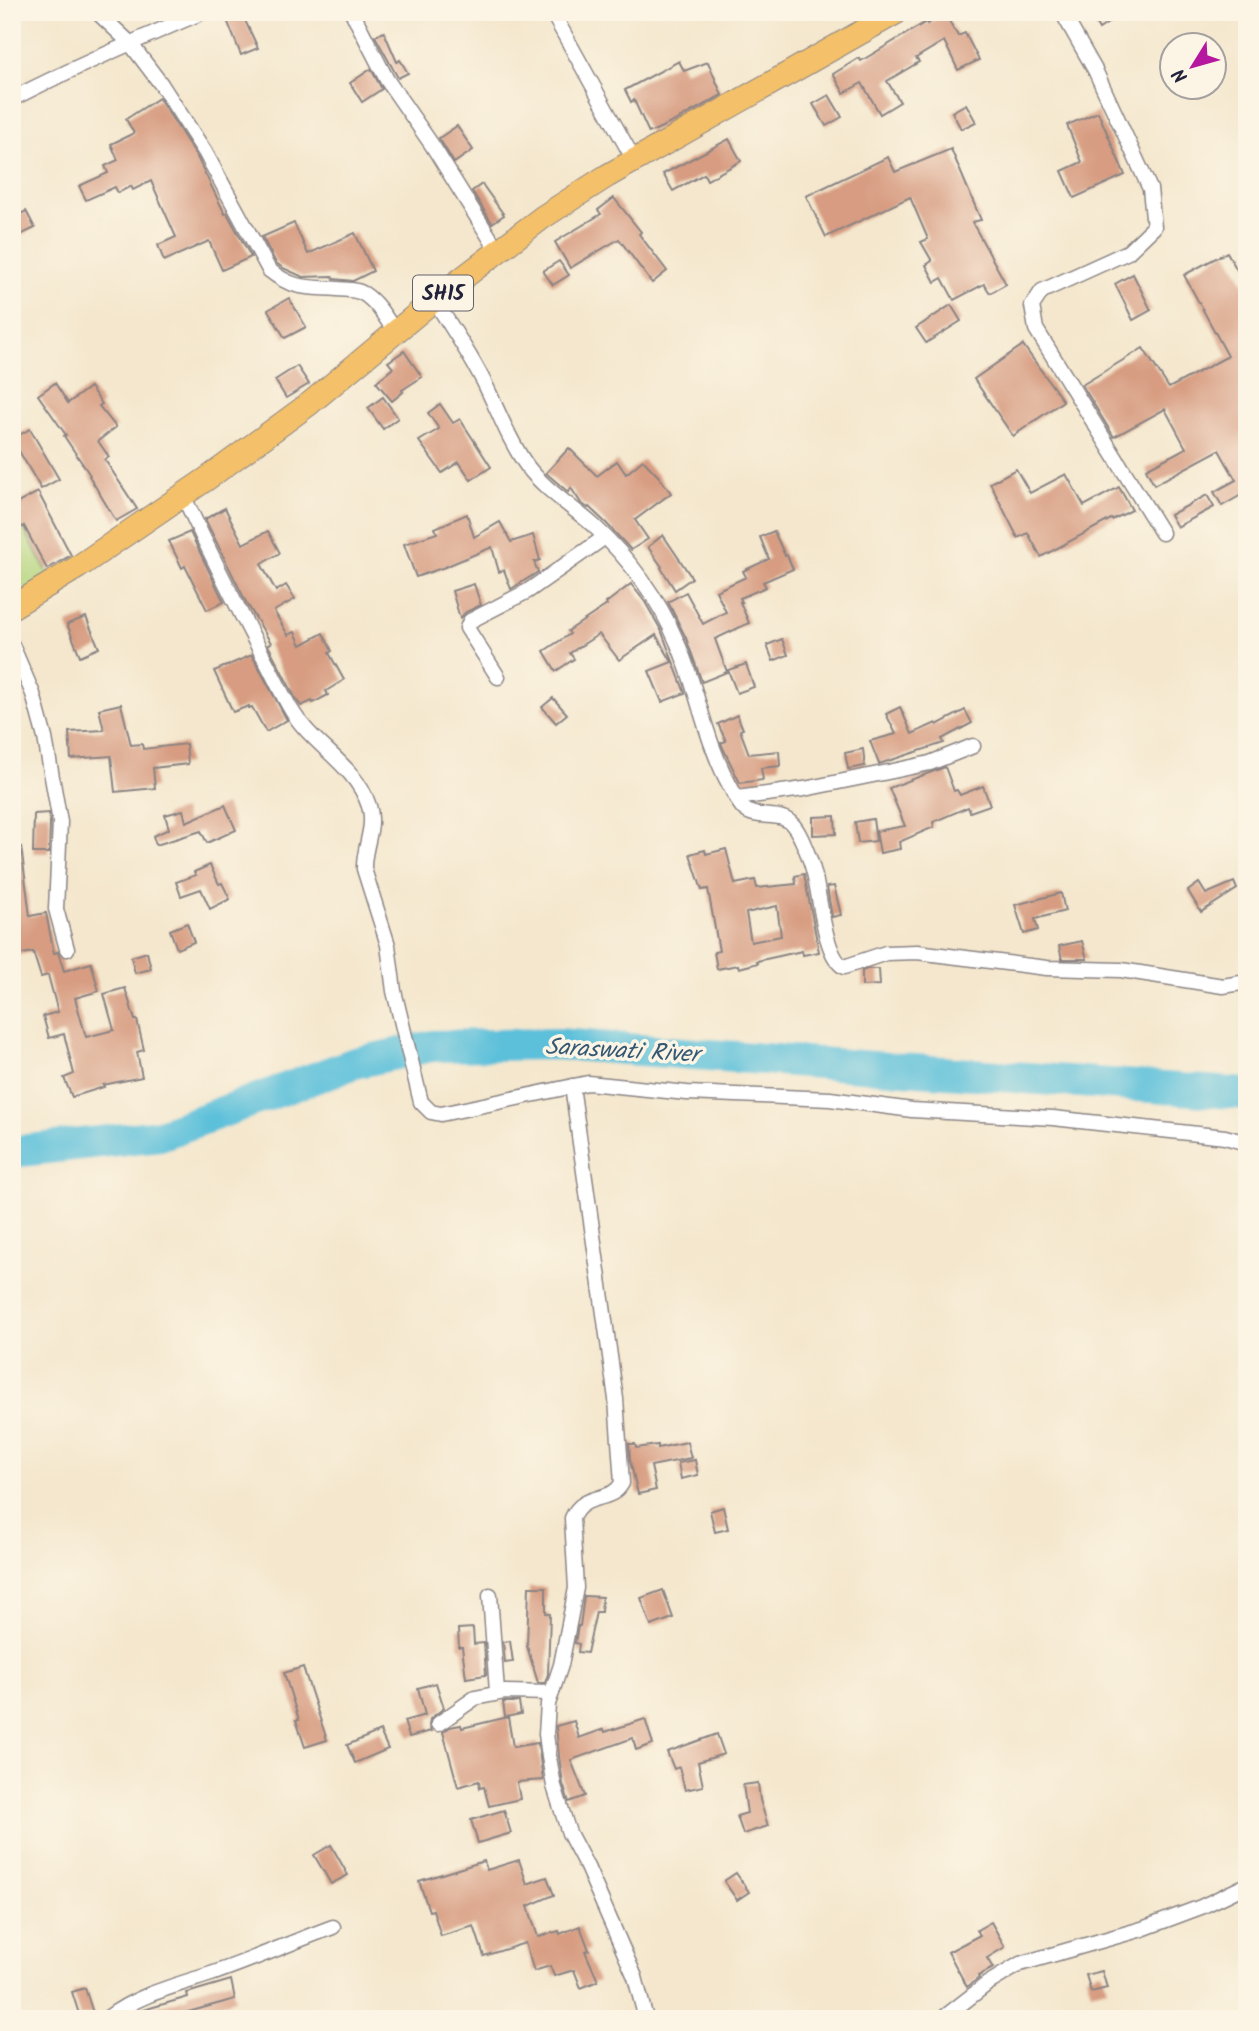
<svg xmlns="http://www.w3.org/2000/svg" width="1259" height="2031" viewBox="0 0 1259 2031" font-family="Kalam,sans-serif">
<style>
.green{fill:#b3d47c;stroke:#6a7b5c;stroke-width:2}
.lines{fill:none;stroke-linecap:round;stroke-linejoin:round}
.river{stroke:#5cc0da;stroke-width:32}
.building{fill:#d79c81;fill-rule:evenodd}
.minor-casing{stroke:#8b8484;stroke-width:17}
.primary-casing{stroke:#8b8484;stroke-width:25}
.minor{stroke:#fff;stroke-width:14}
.primary{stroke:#f4c16a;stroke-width:23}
.labels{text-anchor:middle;stroke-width:7;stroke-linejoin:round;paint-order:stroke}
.shield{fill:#fcf5e5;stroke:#63616e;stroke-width:2}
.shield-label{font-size:21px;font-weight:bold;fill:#22223b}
.water-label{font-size:24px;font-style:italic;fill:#365973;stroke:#fcf5e5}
</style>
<rect width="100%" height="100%" fill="#fcf5e5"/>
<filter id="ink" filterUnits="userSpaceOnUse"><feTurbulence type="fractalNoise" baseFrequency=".0143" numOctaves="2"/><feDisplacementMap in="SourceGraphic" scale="14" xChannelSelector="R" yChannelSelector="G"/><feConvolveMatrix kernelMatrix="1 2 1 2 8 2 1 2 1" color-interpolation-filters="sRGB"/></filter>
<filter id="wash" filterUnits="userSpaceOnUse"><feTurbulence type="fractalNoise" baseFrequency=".00686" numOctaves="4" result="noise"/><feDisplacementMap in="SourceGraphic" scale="28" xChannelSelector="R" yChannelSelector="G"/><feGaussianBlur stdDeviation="1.57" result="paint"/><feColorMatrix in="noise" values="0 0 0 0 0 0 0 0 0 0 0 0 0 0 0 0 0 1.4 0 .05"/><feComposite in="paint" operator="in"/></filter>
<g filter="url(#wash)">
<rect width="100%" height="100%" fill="#f4e7cd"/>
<!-- green -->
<polygon class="green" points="23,527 52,580 12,604 12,533"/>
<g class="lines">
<!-- river -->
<polyline class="river" points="12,1152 160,1135 355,1063 432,1046 557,1044 1247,1094"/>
</g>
<g id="blocks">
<!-- building -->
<g class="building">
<polygon points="1089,12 1106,12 1111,21 1099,29"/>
<polygon points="242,14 258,48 241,55 227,20"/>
<polygon points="945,14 958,36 965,33 979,60 958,70 944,41 916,58 919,62 887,81 900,102 880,114 862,83 844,93 833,74 859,58 861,61 926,22 927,24"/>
<polygon points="384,32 397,62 400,60 408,73 398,78 375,36"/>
<polygon points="679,61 684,71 708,62 722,95 675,121 649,133 634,100 631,102 625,90"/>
<polygon points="371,69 382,89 362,102 350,83"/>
<polygon points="829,95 842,117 826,126 813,104"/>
<polygon points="159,98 197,157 225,214 227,213 251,257 222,270 209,241 164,261 158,245 176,237 151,181 133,190 131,186 118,193 115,187 86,200 79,186 108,173 105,166 118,160 111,144 134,133 126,119"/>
<polygon points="966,104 976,122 961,129 952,112"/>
<polygon points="1098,112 1125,175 1074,198 1062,171 1082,162 1067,125"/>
<polygon points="457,126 473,150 454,163 439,138"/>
<polygon points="729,139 741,161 707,180 704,174 673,191 663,174"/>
<polygon points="951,149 981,220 972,222 1006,284 990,293 984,284 954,300 942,278 935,282 926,265 932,261 921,242 928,239 910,197 826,237 806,196 888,157 895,172"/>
<polygon points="482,184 504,215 492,223 472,191"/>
<polygon points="614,198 641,232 639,234 667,271 652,283 619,239 570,268 555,242 601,214 598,210"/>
<polygon points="26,211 35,228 12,239 12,218"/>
<polygon points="294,223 308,254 355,233 373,271 353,281 334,279 332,276 303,277 283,268 276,263 262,237"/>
<polygon points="1227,252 1247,288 1247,501 1243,494 1222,506 1214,492 1236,480 1219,450 1154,485 1146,469 1186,448 1165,409 1114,437 1082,385 1143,348 1169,388 1228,356 1184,275"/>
<polygon points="559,261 569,275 553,285 543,271"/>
<polygon points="1133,274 1151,310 1133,320 1115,284"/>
<polygon points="289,298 306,327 285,338 268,310"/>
<polygon points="951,305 961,321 926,343 916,328"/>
<polygon points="1023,345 1063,401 1013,436 974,379"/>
<polygon points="404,351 422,377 402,390 403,392 392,401 376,382 393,368 388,362"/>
<polygon points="297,366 309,384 286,398 275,380"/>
<polygon points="55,383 68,403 90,387 102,404 99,406 116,427 98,441 109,457 105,460 137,509 116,521 89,476 90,475 64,436 66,435 38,395"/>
<polygon points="383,397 398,418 383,429 368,408"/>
<polygon points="440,404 453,423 460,419 491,467 471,480 459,462 442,473 419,441 439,429 428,413"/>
<polygon points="30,429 59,479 41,489 12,439"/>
<polygon points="569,448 597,476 617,461 626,474 643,460 659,477 671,493 635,520 648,539 631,550 607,524 589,507 588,508 581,503 571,488 568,492 546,473"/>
<polygon points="1016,469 1030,493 1066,474 1084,506 1119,487 1132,510 1112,520 1111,519 1041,557 1028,533 1018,538 990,483"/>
<polygon points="38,492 71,555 47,569 24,526 12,533 12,506"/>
<polygon points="1207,495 1214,507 1177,527 1170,515"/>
<polygon points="225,508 243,544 268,531 280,553 261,564 276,591 286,585 295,599 274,611 288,635 295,632 301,645 323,633 332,651 329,653 344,680 326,691 328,695 313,703 312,701 301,706 296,699 268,645 271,643 246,602 205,519"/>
<polygon points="467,514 474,537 500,522 511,542 533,535 540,560 534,562 538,572 511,589 504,570 499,572 492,547 445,567 416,577 404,544 437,533 435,528"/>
<polygon points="774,531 785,556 787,555 793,569 763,582 766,587 740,598 742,602 740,602 749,623 715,639 727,672 702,682 686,638 668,602 686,592 703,624 726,612 716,591 746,577 743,571 769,559 760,537"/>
<polygon points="190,532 224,602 207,610 185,566 182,568 169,541"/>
<polygon points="663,535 692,578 675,590 661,568 662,567 648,547"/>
<polygon points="474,584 481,605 466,612 460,618 452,591"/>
<polygon points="631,584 645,602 661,630 685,693 662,702 649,671 672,662 656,635 619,660 599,634 570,653 574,659 556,671 544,651 570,634 568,631 607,605 606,603"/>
<polygon points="86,617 99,648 80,656 67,624"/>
<polygon points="782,639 788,655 773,661 767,645"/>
<polygon points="252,655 287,720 266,732 252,707 249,708 249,706 233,712 214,671"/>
<polygon points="746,664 754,687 737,693 728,670"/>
<polygon points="553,698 567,714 556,723 542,707"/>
<polygon points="121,704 131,745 142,744 143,749 186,744 188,764 153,768 155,788 115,792 111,756 71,759 69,732 104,730 99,709"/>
<polygon points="900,707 912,734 936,723 937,725 965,710 972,723 942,739 944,743 879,764 870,741 896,734 886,714"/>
<polygon points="737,715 743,729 740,730 749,754 779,751 780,766 761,768 763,780 740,783 723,748 721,743 726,741 718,724"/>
<polygon points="863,749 865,766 848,769 845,753"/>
<polygon points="945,767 954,791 957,790 960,795 983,786 990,805 970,812 968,807 933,822 934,827 899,842 900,849 880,853 876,831 905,826 889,788"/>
<polygon points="225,805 236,830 207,843 201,831 156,845 153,836 169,829 165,815 183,810 186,822"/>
<polygon points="49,813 50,823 49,853 33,853 34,814"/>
<polygon points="835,816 836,834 813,835 813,817"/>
<polygon points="873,819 876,841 858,843 855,822"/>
<polygon points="21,846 30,916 46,913 54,953 58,952 64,971 91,963 99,991 75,998 86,1037 114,1030 104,994 125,988 135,1020 137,1020 144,1050 137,1052 142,1077 103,1085 104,1087 72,1097 64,1078 74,1074 64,1034 49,1038 43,1016 58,1012 48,975 41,977 33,952 12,956 12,847"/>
<path d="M726 849 735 884 755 880 757 888 796 884 795 876 804 874 819 952 803 955 802 951 757 961 758 963 739 968 738 965 717 969 714 952 719 951 708 889 702 890 690 854 705 850 706 854ZM777 906 781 936 751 942 746 913Z"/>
<polygon points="210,865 219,884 222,883 230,899 210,909 201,889 181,896 176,882 196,875 194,872"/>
<polygon points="1234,882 1237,889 1201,912 1188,891 1199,883 1206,894"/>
<polygon points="834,886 841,915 832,917 827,887"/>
<polygon points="1061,893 1065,911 1035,919 1038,930 1024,934 1015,905"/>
<polygon points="187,923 194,942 177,949 170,930"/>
<polygon points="1082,941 1087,959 1062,959 1059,946"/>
<polygon points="147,952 151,969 135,973 131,957"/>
<polygon points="867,969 879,969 880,985 862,986 862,971"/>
<polygon points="687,1442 691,1458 651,1466 656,1490 638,1494 630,1460 629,1444 635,1444 636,1448 658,1445 658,1448"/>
<polygon points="695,1460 698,1475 681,1479 678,1463"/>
<polygon points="723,1507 728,1529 715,1532 710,1511"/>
<polygon points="529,1587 546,1587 546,1613 550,1614 548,1674 545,1683 538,1683 527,1646"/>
<polygon points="663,1590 673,1618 651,1626 641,1598"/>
<polygon points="584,1596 602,1597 601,1612 596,1612 587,1653 578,1652 579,1644 575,1643 578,1626 580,1626"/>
<polygon points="473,1628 474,1644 484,1643 486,1675 466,1678 462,1647 459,1647 458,1629"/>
<polygon points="510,1641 513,1662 505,1663 503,1642"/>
<polygon points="303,1667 327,1740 305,1747 296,1720 299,1720 284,1673"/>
<polygon points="436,1683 444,1708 430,1719 429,1726 431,1731 409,1737 404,1721 425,1715 418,1688"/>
<polygon points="503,1702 519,1702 521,1714 505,1717"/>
<polygon points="508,1717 513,1747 538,1743 543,1780 517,1782 520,1799 489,1806 484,1787 480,1788 479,1781 458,1787 443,1732 450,1727 461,1725 462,1728"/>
<polygon points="645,1719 653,1744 636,1750 633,1738 571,1760 585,1796 569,1802 563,1784 559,1756 556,1726 574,1721 579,1738 604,1729 605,1732"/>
<polygon points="380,1731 388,1749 355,1763 347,1745"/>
<polygon points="717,1734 724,1754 698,1762 703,1786 685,1790 679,1767 674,1769 667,1752"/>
<polygon points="758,1783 760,1800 768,1826 743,1834 737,1816 747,1813 743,1785"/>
<polygon points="504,1810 511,1833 478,1843 471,1820"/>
<polygon points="331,1845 348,1875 331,1884 314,1855"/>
<polygon points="519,1860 527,1884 547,1877 554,1895 528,1906 538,1937 559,1931 560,1934 580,1926 589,1950 585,1951 598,1981 581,1988 574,1970 554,1976 550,1966 534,1971 525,1943 484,1956 474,1926 441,1936 433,1910 429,1911 419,1881 484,1861 487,1870"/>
<polygon points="736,1873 749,1892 737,1900 724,1881"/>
<polygon points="991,1922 1005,1947 987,1958 993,1968 978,1976 979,1978 967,1987 948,1952 980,1935 977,1930"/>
<polygon points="1102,1971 1107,1988 1091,1992 1086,1975"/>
<polygon points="231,1980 235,1999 163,2019 127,2019 126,2017 133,2013 188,1997 187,1993"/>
<polygon points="85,1988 93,2013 80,2017 72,1992"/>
</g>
</g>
</g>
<g filter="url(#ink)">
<use href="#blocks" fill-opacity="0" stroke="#8b8484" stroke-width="2"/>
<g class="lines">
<defs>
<g id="minor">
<path d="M97 12 130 43 161 84 205 152 269 270C294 290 307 287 337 289 347 290 356 289 364 294 378 303 387 320 396 333"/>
<polyline points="352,12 387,80 432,145 498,251"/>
<polyline points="552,12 634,160"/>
<polyline points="1062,12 1095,70 1150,189 1154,227 1128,252 1042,291 1032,306 1036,329 1162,533"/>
<path d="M12 99C74 67 139 39 203 12"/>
<path d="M434 300C452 327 469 353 484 382 498 410 509 441 527 466 545 490 573 507 594 526 629 558 659 599 677 642 698 689 705 741 730 786 734 793 738 803 744 809 758 821 781 810 793 825 801 834 811 861 814 873 820 894 824 957 844 967L886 953 917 952 1047 968 1121 970 1223 986 1247 982"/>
<path d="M183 495C208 549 234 601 262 654 272 672 281 693 292 711 314 747 355 764 369 806 376 827 363 848 364 869L388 945 394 991 421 1102 431 1112 441 1114 588 1083 687 1093 830 1099 912 1110 1053 1118 1225 1137 1247 1143"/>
<polyline points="12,645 33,694 45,738 60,822 56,909 67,949"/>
<polyline points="498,677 467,628 470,621 528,591 605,537"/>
<polyline points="737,798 804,789 893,771 930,763 973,746"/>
<path d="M572 1086 616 1399 622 1483C611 1504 584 1491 572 1518L576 1588 561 1665 548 1704 546 1734 549 1757 554 1786 569 1833 587 1867 635 1977 646 2019"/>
<polyline points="490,1595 497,1692"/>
<polyline points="438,1724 475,1698 505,1692 552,1693"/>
<path d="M106 2019C137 1995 174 1986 211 1974 252 1960 292 1942 333 1927"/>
<polyline points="942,2019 987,1984 1020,1964 1142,1929 1201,1907 1247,1885"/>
</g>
<polyline id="primary" points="12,607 78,567 208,478 309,404 434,300 543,217 607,176 897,12"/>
</defs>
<!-- minor casing -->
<use href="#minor" class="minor-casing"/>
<!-- primary casing -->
<use href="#primary" class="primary-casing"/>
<!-- minor -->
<use href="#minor" class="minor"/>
<!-- primary -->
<use href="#primary" class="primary"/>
</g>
</g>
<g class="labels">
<!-- shield labels -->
<rect class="shield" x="413" y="275.5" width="60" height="35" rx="5"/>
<g class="shield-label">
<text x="443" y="300">SH15</text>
</g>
<!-- water labels -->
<g class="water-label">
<text transform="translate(622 1050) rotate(3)" y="8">Saraswati River</text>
</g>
</g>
<!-- margin -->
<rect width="1259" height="2031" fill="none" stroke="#fcf5e5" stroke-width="42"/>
<!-- north arrow -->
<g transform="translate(1193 66) rotate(233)"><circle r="33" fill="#fcf5e5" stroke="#a5a1a1" stroke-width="2"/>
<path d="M0-5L12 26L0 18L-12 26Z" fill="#b5179e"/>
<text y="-10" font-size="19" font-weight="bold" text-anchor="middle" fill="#22223b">N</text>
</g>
</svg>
